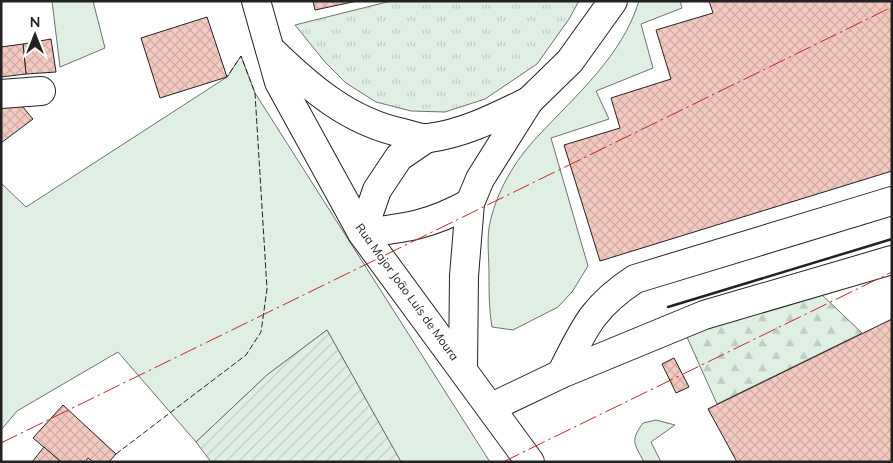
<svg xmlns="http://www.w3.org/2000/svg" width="893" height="463" viewBox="0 0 893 463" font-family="Mulish,sans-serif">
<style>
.grass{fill:#e0efe3;stroke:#6f6f6f}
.forest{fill:url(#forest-firs);stroke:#6f6f6f}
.park{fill:url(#park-tufts);stroke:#6f6f6f}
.garden{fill:url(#garden-furrows);stroke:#6f6f6f}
.building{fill:url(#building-cross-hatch);stroke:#222}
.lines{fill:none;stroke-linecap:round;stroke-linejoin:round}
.minor-casing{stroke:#222;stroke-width:30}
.minor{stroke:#fff;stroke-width:28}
.fence{stroke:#222;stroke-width:1;stroke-dasharray:6 2.5;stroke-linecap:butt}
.wall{stroke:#222;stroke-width:2.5}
.power{stroke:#c62828;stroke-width:1;stroke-dasharray:18 4 2.5 4;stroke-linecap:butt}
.labels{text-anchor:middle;stroke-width:4;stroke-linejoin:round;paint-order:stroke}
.street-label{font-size:12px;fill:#222;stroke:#fff}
</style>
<defs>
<pattern id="forest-firs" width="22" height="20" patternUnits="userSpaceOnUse" patternTransform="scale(1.25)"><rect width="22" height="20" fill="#e0efe3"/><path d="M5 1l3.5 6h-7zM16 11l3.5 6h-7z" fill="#c0cdc2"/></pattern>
<pattern id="park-tufts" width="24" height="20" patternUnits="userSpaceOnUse" patternTransform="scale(1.25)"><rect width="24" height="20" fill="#e0efe3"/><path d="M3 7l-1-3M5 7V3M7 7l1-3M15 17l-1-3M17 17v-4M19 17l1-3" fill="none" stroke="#c0cdc2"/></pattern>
<pattern id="garden-furrows" width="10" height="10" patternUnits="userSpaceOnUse" patternTransform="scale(1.25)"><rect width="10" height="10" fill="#e0efe3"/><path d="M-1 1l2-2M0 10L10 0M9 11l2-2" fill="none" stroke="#c0cdc2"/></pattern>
<pattern id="building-cross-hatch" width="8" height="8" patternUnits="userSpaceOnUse" patternTransform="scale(1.25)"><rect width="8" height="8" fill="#f3c9c0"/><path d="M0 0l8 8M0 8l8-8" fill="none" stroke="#d0aca5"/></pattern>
</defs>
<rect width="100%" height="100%" fill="#fff"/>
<!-- grass -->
<g class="grass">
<polygon points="52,1 93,1 105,48 60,67"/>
<path d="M639 1H680L682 8 641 24 653 68 596 91 609 119 551 138 588 266 572 292 558 307 513 330 492 327C489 309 489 292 489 274 489 259 487 242 489 228 495 193 515 160 539 135 577 94 622 56 639 1Z"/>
<polygon points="241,56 255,93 490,462 401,462 327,330 267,375 196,442 118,352 17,411 1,430 1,183 26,207 227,77"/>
<path d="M656 420 675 425 651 442 661 462H644C634 443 630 441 643 423Z"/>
</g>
<!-- forest -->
<polygon class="forest" points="821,294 862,333 717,404 686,335"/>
<!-- park -->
<polygon class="park" points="391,1 579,1 569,19 537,64 485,99 445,112 411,111 376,102 346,83 325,62 295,25"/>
<!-- garden -->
<polygon class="garden" points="327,330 401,462 211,462 196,442 267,375"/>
<!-- building -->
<g class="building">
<polygon points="313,1 357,1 315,10"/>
<polygon points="709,1 892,1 892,171 600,261 564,145 620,128 611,98 671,79 656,30 713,13"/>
<polygon points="207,17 227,77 160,98 141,38"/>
<polygon points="51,39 56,72 26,74 23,44"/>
<polygon points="23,44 26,74 1,77 1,47"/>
<polygon points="22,106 33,119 1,143 1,108"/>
<polygon points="892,319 892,462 737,462 708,409"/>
<polygon points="674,358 689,387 676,393 662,364"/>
<polygon points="63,405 116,454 109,462 93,462 88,458 85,462 61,462 33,438"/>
<polygon points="44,447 61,462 32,462"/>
</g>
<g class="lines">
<defs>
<g id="minor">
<polyline points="256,1 279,82 362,233 530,462"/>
<path d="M270 49C309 87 349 122 403 133 411 135 421 139 429 138 465 133 496 117 529 101"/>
<polyline points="1,94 41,91"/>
<path d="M427 138 399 157 377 190 362 233C407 228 430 225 470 203"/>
<polyline points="463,370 464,276 470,203 480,179 529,101 570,61 613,1"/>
<path d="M561 374C584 329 591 308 635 279L892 201"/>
<polyline points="492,407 561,374 704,315 892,260"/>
</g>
</defs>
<!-- minor casing -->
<use href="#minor" class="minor-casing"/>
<!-- minor -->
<use href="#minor" class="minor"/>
<!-- fence -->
<polyline class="fence" points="116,454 246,355 261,332 267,289 255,93 241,56 227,77"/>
<!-- wall -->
<polyline class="wall" points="668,307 892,239"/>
<!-- power -->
<g class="power">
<polyline points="1,443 892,7"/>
<polyline points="503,462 892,272"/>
</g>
</g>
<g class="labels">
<!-- street labels -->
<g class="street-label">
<text transform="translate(407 292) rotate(54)" y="4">Rua Major João Luís de Moura</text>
</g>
</g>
<!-- border -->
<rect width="893" height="463" fill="none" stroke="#222222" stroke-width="5"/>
<!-- north arrow -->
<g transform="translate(35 35)" stroke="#ffffff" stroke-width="4" paint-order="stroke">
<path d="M0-4L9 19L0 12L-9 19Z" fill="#222222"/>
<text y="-8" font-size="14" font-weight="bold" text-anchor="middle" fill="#222222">N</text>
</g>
</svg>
